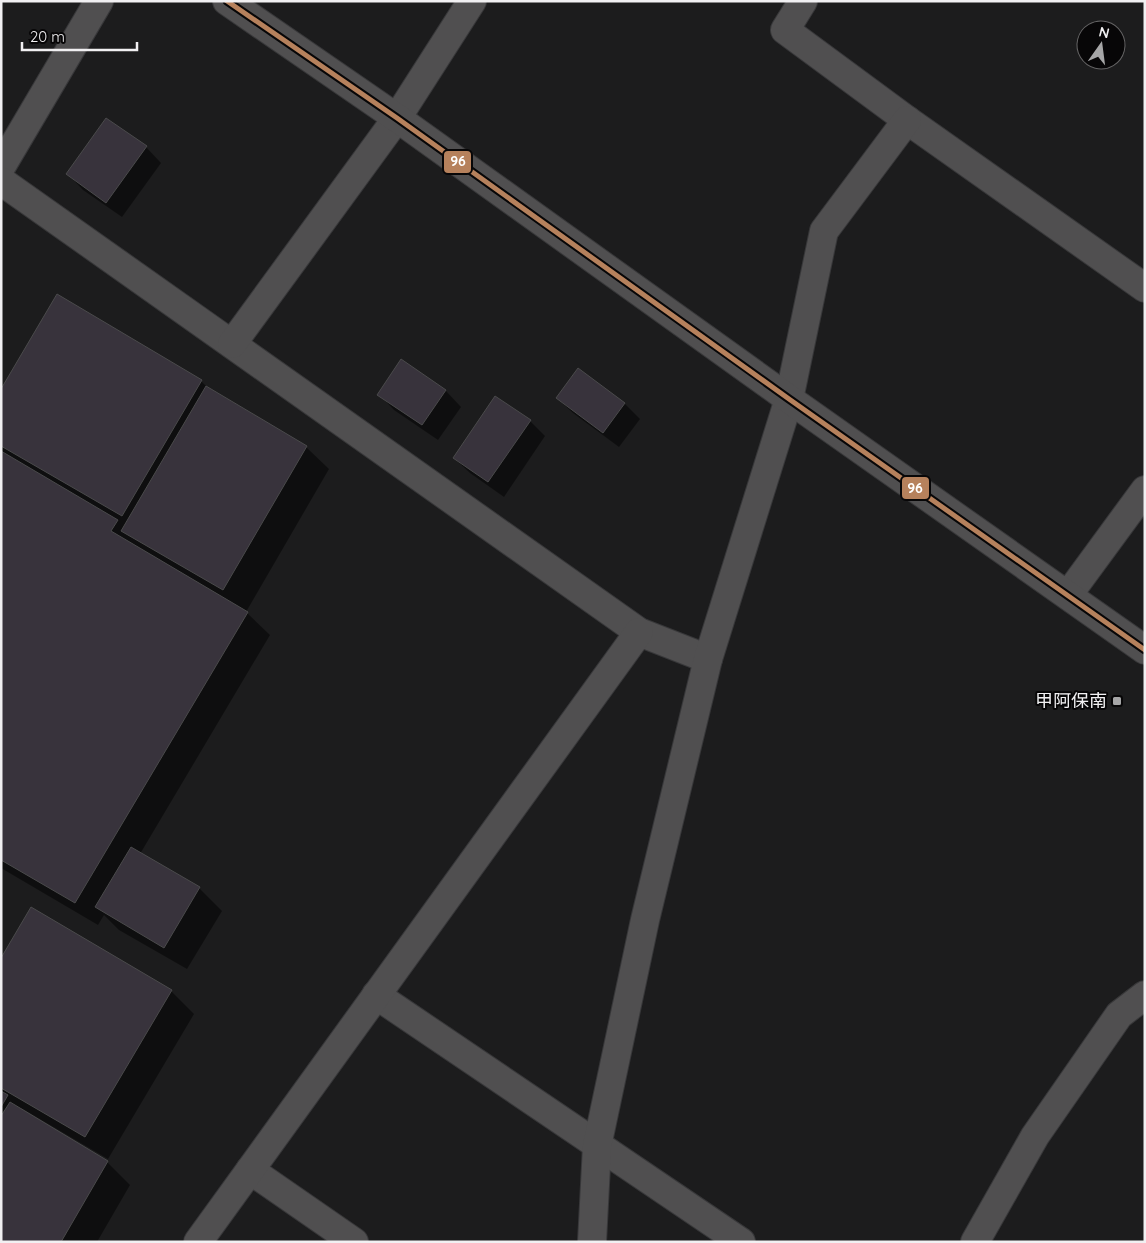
<svg xmlns="http://www.w3.org/2000/svg" width="1146" height="1243" viewBox="0 0 1146 1243" font-family="Quicksand,'Noto Sans JP',sans-serif">
<style>
.shadow{fill:#0007}
.building{fill:#38333c;stroke:#4a4a4b}
.lines{fill:none;stroke-linecap:round;stroke-linejoin:round}
.minor-casing{stroke:#38383a;stroke-width:30}
.tertiary-casing{stroke:#38383a;stroke-width:30}
.secondary-casing{stroke:#38383a;stroke-width:30}
.minor{stroke:#504f50;stroke-width:28}
.tertiary{stroke:#504f50;stroke-width:28}
.secondary{stroke:#504f50;stroke-width:28}
.bus-1-casing{stroke:#070607;stroke-width:9}
.bus-1{stroke:#b6815c;stroke-width:5}
.poi-dot{fill:#a6a6a7;stroke:#070607;stroke-width:2}
.labels{text-anchor:middle;stroke-width:4;stroke-linejoin:round;paint-order:stroke}
.poi-label{font-size:18px;fill:#f1f0f2;stroke:#070607;text-anchor:end}
.line-badge{stroke:#070607;stroke-width:2}
.badge-label{font-size:14px;text-anchor:middle;font-weight:bold;fill:#fff}
</style>
<rect width="100%" height="100%" fill="#1c1c1d"/>
<!-- shadow -->
<g class="shadow">
<polygon points="146,147 161,163 122,217 83,190 68,174"/>
<polygon points="402,361 446,391 461,407 438,440 394,410 379,394"/>
<polygon points="201,381 211,391 306,447 329,469 246,612 270,635 140,854 199,888 222,911 187,969 119,930 104,915 98,925 1,868 1,391"/>
<polygon points="557,398 625,404 640,419 619,447 573,413"/>
<polygon points="530,421 545,436 504,497 470,473 454,458"/>
<polygon points="1,960 171,991 194,1014 108,1159 21,1108 20,1110 107,1162 130,1185 97,1242 1,1242"/>
</g>
<!-- building -->
<g class="building">
<polygon points="106,118 147,146 106,203 66,174"/>
<polygon points="57,294 202,380 122,516 1,446 1,389"/>
<polygon points="401,359 446,390 422,425 377,395"/>
<polygon points="578,368 625,403 603,433 556,398"/>
<polygon points="206,386 307,446 223,590 121,531"/>
<polygon points="495,396 531,420 488,482 453,458"/>
<polygon points="1,451 118,520 111,531 248,612 75,903 1,860"/>
<polygon points="131,847 200,887 164,948 95,907"/>
<polygon points="31,907 172,990 85,1137 1,1088 1,958"/>
<polygon points="1,1091 8,1095 1,1107"/>
<polygon points="10,1102 108,1161 61,1242 1,1242 1,1116"/>
</g>
<g class="lines">
<defs>
<g id="minor">
<polyline points="803,1 785,30 907,120 1145,288"/>
<polyline points="1,167 99,1"/>
<polyline points="1,181 639,632 708,659"/>
<polyline points="232,344 397,118"/>
<polyline points="1068,595 1145,490"/>
<polyline points="376,995 741,1242"/>
<polyline points="250,1170 354,1242"/>
<polyline points="198,1242 639,632"/>
<polyline points="592,1242 597,1146 645,920 708,659 789,399 824,231 907,120"/>
<polyline points="975,1242 1035,1136 1119,1015 1145,995"/>
</g>
<polyline id="tertiary" points="397,118 472,1"/>
<polyline id="secondary" points="227,1 397,118 789,399 1145,650"/>
</defs>
<!-- minor casing -->
<use href="#minor" class="minor-casing"/>
<!-- tertiary casing -->
<use href="#tertiary" class="tertiary-casing"/>
<!-- secondary casing -->
<use href="#secondary" class="secondary-casing"/>
<!-- minor -->
<use href="#minor" class="minor"/>
<!-- tertiary -->
<use href="#tertiary" class="tertiary"/>
<!-- secondary -->
<use href="#secondary" class="secondary"/>
<defs>
<polyline id="bus-1" points="227,1 397,118 789,399 1145,650"/>
</defs>
<!-- bus-1 casing -->
<use href="#bus-1" class="bus-1-casing"/>
<!-- bus-1 -->
<use href="#bus-1" class="bus-1"/>
</g>
<!-- markers -->
<rect class="poi-dot" x="1112" y="696" width="10" height="10" rx="2.5"/>
<g class="labels">
<!-- poi labels -->
<g class="poi-label">
<text x="1107" y="707">甲阿保南</text>
</g>
</g>
<g class="line-badge">
<rect x="443" y="150" width="29" height="24" rx="5" fill="#b6815c"/>
<rect x="901" y="476" width="29" height="24" rx="5" fill="#b6815c"/>
</g>
<g class="badge-label">
<text x="458" y="166">96</text>
<text x="915" y="493">96</text>
</g>
<!-- border -->
<rect width="1146" height="1243" fill="none" stroke="#f1f0f2" stroke-width="5"/>
<!-- north arrow -->
<g transform="translate(1101 45) rotate(14)"><circle r="24" fill="#070607" stroke="#656465"/>
<path d="M0-4L9 19L0 12L-9 19Z" fill="#a6a6a7"/>
<text y="-8" font-size="14" font-weight="bold" text-anchor="middle" fill="#f1f0f2">N</text>
</g>
<!-- scale -->
<path d="M22 42v8h115v-8" fill="none" stroke="#f1f0f2" stroke-width="2.5"/>
<text x="30" y="42" font-size="15" fill="#f1f0f2" stroke="#070607" stroke-width="4" paint-order="stroke">20 m</text>
</svg>
